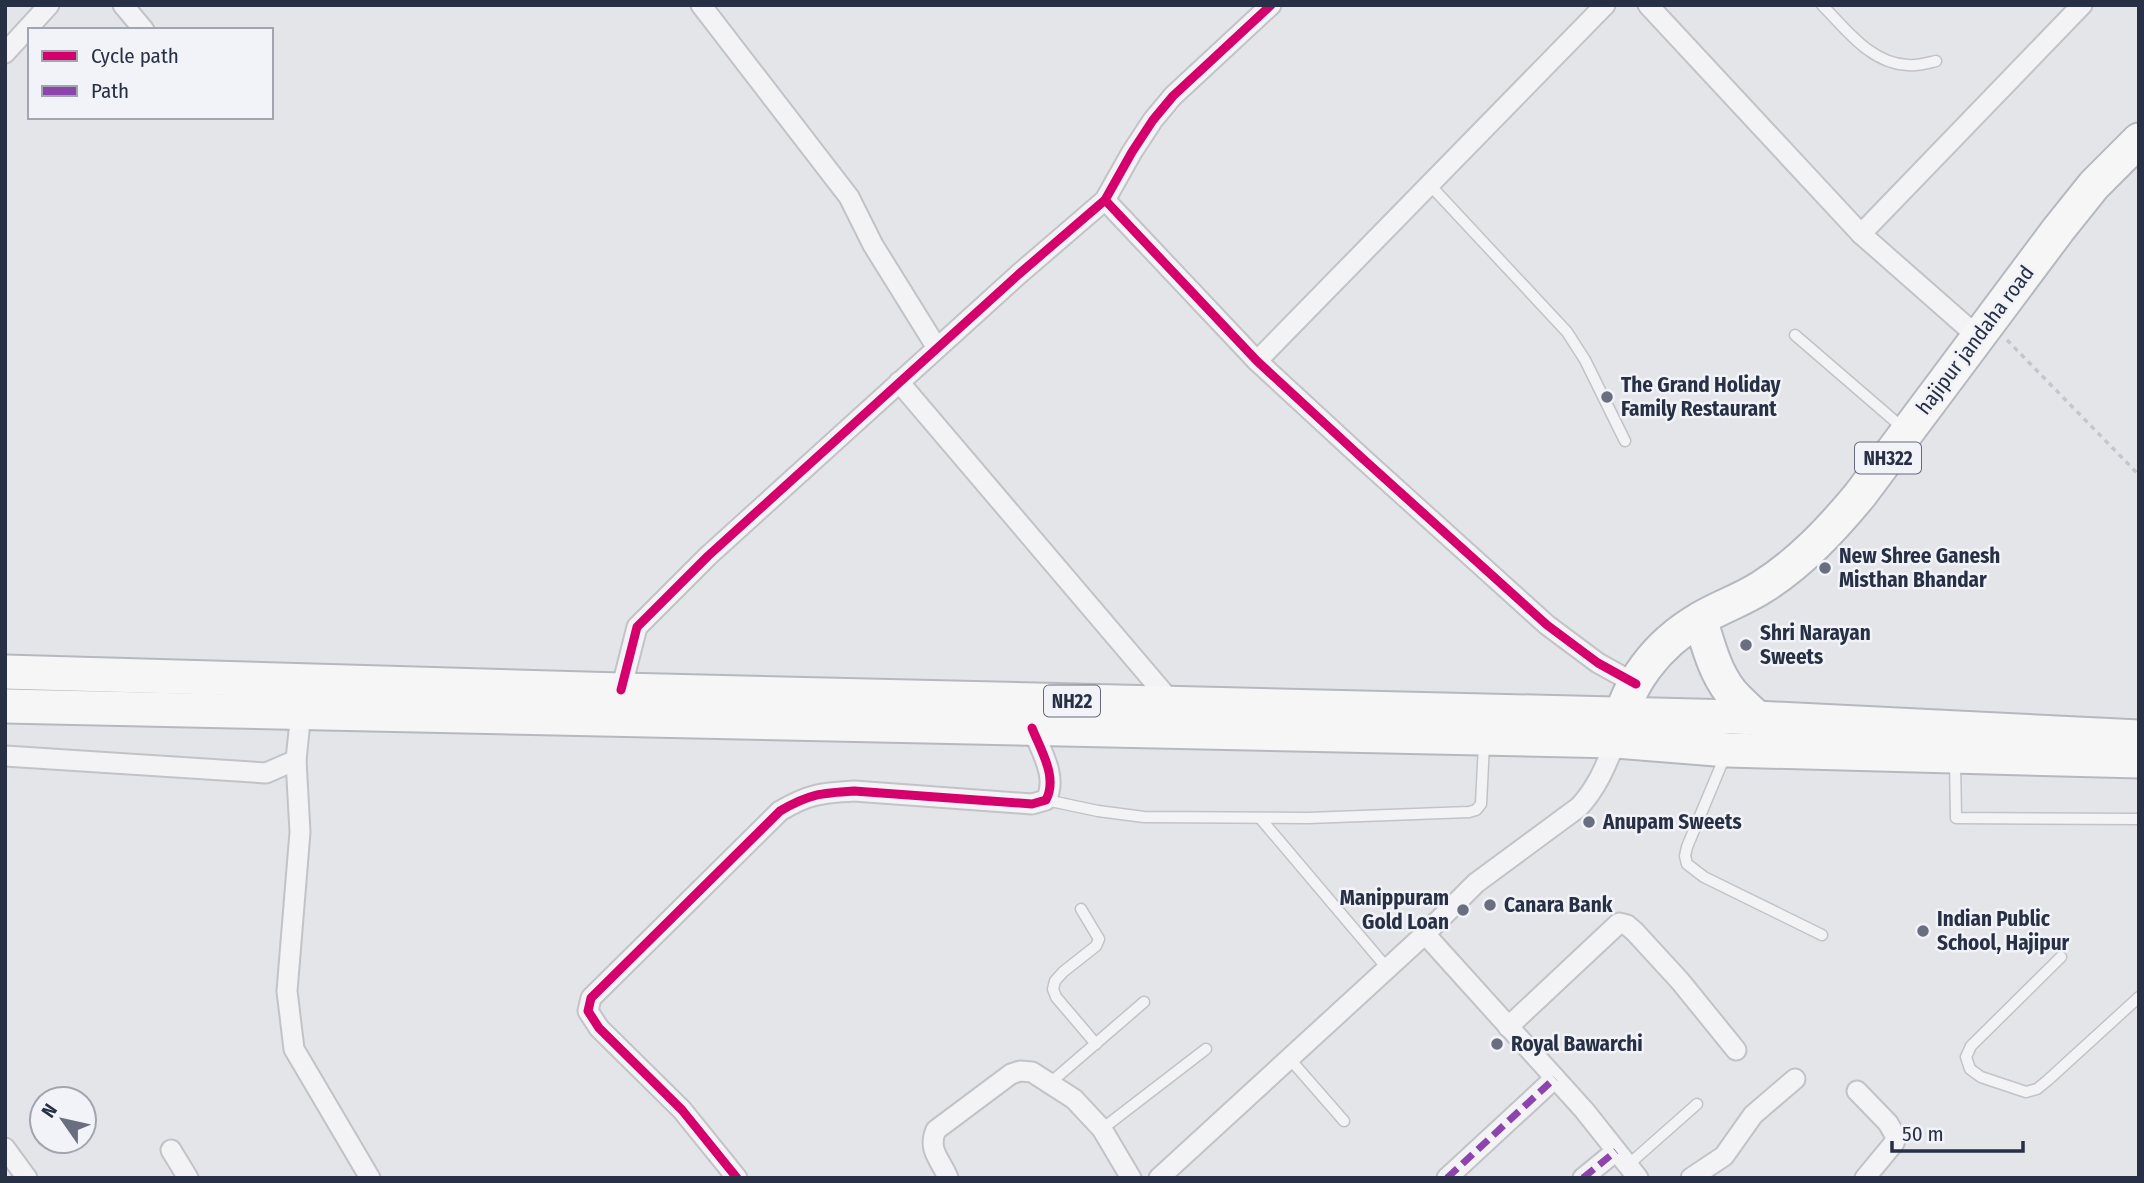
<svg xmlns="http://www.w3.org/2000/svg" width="2144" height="1183" viewBox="0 0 2144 1183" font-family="'Fira Sans Condensed',sans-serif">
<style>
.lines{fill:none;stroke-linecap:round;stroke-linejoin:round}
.service-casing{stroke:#c1c3c7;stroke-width:13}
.minor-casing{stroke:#c1c3c7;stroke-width:23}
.trunk-casing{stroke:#b5b8be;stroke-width:37}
.path{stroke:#c4c6cc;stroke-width:3.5;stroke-dasharray:5 5;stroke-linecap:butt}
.service{stroke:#f3f3f5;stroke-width:10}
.minor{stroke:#f3f3f5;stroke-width:19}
.trunk{stroke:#f6f6f7;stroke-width:33}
.quiet{stroke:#8e44ad;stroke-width:7;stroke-dasharray:14 7;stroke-linecap:butt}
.cycleway-casing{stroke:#f1f3f8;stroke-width:13}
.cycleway{stroke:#d6006c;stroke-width:9}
.poi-dot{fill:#696f7e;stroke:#f1f3f8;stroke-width:2.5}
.labels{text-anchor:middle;stroke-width:5;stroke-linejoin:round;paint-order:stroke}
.shield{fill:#f1f3f8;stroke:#646a7a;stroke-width:2}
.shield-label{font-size:19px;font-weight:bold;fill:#273044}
.street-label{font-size:21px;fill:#273044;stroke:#f1f3f8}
.poi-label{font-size:21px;font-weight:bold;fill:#273044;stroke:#f1f3f8;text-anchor:start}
</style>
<rect width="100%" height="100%" fill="#e3e5e9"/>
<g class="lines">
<defs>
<g id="service">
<path d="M1822 5C1846 29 1871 64 1908 65 1917 66 1927 63 1936 61"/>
<polyline points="1429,184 1567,332 1585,360 1625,441"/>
<polyline points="1795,335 1904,429"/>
<polyline points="1725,756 1687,847 1685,856 1687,864 1704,877 1822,935"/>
<polyline points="1955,760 1956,818 2139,819"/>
<polyline points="1046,800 1098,811 1144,817 1308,818 1469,812 1476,810 1481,804 1484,744"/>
<polyline points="1260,818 1387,968"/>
<polyline points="1081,909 1099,939 1096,946 1063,972 1055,981 1053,989 1056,997 1096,1044"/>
<polyline points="2061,957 1971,1046 1966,1057 1970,1069 1981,1077 2026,1092 2037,1089 2048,1080 2139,997"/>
<polyline points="1289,1058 1344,1121"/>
<polyline points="1050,1083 1144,1002"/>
<polyline points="1102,1129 1206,1049"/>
<polyline points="1628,1165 1697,1104"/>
</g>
<g id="minor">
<polyline points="123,5 144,30"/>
<polyline points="701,5 849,197 873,245 937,348"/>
<polyline points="1648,5 1861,234 1977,336"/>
<polyline points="5,53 49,5"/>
<polyline points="1105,200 1257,361 1361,457 1547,625 1598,663 1636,684"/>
<polyline points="1861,234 2082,5"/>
<polyline points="1257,361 1605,5"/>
<polyline points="899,382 1173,704"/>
<polyline points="621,690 637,627 708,556 1019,274 1105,200 1132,152 1153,120 1173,96 1271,5"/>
<polyline points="5,756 266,773 296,760 301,712"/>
<polyline points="296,760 300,832 287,991 294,1049 370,1178"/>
<polyline points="1425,934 1584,1110 1638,1178"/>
<polyline points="1508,1027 1619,923 1627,925 1635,932 1680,981 1736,1050"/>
<polyline points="1857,1091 1888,1123 1896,1137 1894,1143 1865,1178"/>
<polyline points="5,1148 27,1178"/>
<polyline points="171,1150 188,1178"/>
<path d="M737 1178 682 1110 599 1028 588 1011 591 998 780 811C809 794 821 793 854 791L1032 804 1046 800C1058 777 1041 751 1032 728"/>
<path d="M948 1178C941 1160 927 1150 936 1130L1011 1074 1020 1071 1032 1072 1074 1099 1102 1129 1131 1178"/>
<path d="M1159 1178 1425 934 1476 883 1579 807C1597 788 1606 765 1616 741"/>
<polyline points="1447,1178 1555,1078"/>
<polyline points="1583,1178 1616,1151"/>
<polyline points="1691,1178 1724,1156 1753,1115 1795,1079"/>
</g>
<g id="trunk">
<path d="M1700 619C1708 644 1714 670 1730 691 1738 701 1749 710 1758 719"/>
<polyline points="5,672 621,690 1736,717 2139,737"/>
<polyline points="5,706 1616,741 1728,750 2139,761"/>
<path d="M1617 733C1626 684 1657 644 1700 619 1720 607 1742 600 1762 587 1800 563 1831 530 1860 495L2058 230 2094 185 2139 140"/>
</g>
</defs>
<!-- service casing -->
<use href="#service" class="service-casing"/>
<!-- minor casing -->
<use href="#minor" class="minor-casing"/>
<!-- trunk casing -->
<use href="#trunk" class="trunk-casing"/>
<!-- path -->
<polyline class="path" points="2007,340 2138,474"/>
<!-- service -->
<use href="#service" class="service"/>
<!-- minor -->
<use href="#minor" class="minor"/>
<!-- trunk -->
<use href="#trunk" class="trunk"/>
<!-- quiet -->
<g class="quiet">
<polyline points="1447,1178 1555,1078"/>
<polyline points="1583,1178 1616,1151"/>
</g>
<defs>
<g id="cycleway">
<polyline points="1105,200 1257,361 1361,457 1547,625 1598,663 1636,684"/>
<polyline points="621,690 637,627 708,556 1019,274 1105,200 1132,152 1153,120 1173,96 1271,5"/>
<path d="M737 1178 682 1110 599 1028 588 1011 591 998 780 811C809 794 821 793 854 791L1032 804 1046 800C1058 777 1041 751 1032 728"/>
</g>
</defs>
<!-- cycleway casing -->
<use href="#cycleway" class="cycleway-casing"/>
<!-- cycleway -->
<use href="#cycleway" class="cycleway"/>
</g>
<!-- markers -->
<g class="poi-dot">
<circle cx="1607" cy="397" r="7"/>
<circle cx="1825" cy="568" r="7"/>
<circle cx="1746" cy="645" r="7"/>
<circle cx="1589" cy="822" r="7"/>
<circle cx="1490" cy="905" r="7"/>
<circle cx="1463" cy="910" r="7"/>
<circle cx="1923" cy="931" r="7"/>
<circle cx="1497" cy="1044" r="7"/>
</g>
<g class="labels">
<!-- shield labels -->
<g class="shield">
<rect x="1855" y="442.5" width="66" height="31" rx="5"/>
<rect x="1044" y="685.5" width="56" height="31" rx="5"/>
</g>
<g class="shield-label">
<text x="1888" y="465">NH322</text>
<text x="1072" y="708">NH22</text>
</g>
<!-- street labels -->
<g class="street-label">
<text transform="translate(1975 340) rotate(-53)" y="7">hajipur jandaha road</text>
</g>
<!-- poi labels -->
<g class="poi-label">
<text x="1621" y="392">The Grand Holiday<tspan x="1621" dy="24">Family Restaurant</tspan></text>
<text x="1839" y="563">New Shree Ganesh<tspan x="1839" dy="24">Misthan Bhandar</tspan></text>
<text x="1760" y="640">Shri Narayan<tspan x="1760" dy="24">Sweets</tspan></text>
<text x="1603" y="829">Anupam Sweets</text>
<text x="1449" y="905" text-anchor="end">Manippuram<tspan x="1449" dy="24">Gold Loan</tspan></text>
<text x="1504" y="912">Canara Bank</text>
<text x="1937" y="926">Indian Public<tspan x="1937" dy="24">School, Hajipur</tspan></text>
<text x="1511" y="1051">Royal Bawarchi</text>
</g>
</g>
<!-- border -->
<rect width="2144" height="1183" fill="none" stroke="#273044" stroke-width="14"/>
<!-- legend -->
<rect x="28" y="28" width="245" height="91" fill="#f1f3f8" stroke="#a0a5b0" stroke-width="2"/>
<rect x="42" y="51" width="35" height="10" fill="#d6006c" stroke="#a0a5b0" stroke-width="2"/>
<text x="91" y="63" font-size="21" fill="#273044">Cycle path</text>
<rect x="42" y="86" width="35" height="10" fill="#8e44ad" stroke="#a0a5b0" stroke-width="2"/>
<text x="91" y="98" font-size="21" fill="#273044">Path</text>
<!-- north arrow -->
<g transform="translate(63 1120) rotate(304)"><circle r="33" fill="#f1f3f8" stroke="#a0a5b0" stroke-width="2"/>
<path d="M0-5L12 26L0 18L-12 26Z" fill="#696f7e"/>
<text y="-10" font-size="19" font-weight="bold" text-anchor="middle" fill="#273044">N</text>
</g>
<!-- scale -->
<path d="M1892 1141v10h131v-10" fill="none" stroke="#273044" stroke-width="3.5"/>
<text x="1902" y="1141" font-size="21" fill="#273044" stroke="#f1f3f8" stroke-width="5" paint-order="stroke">50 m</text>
</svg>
